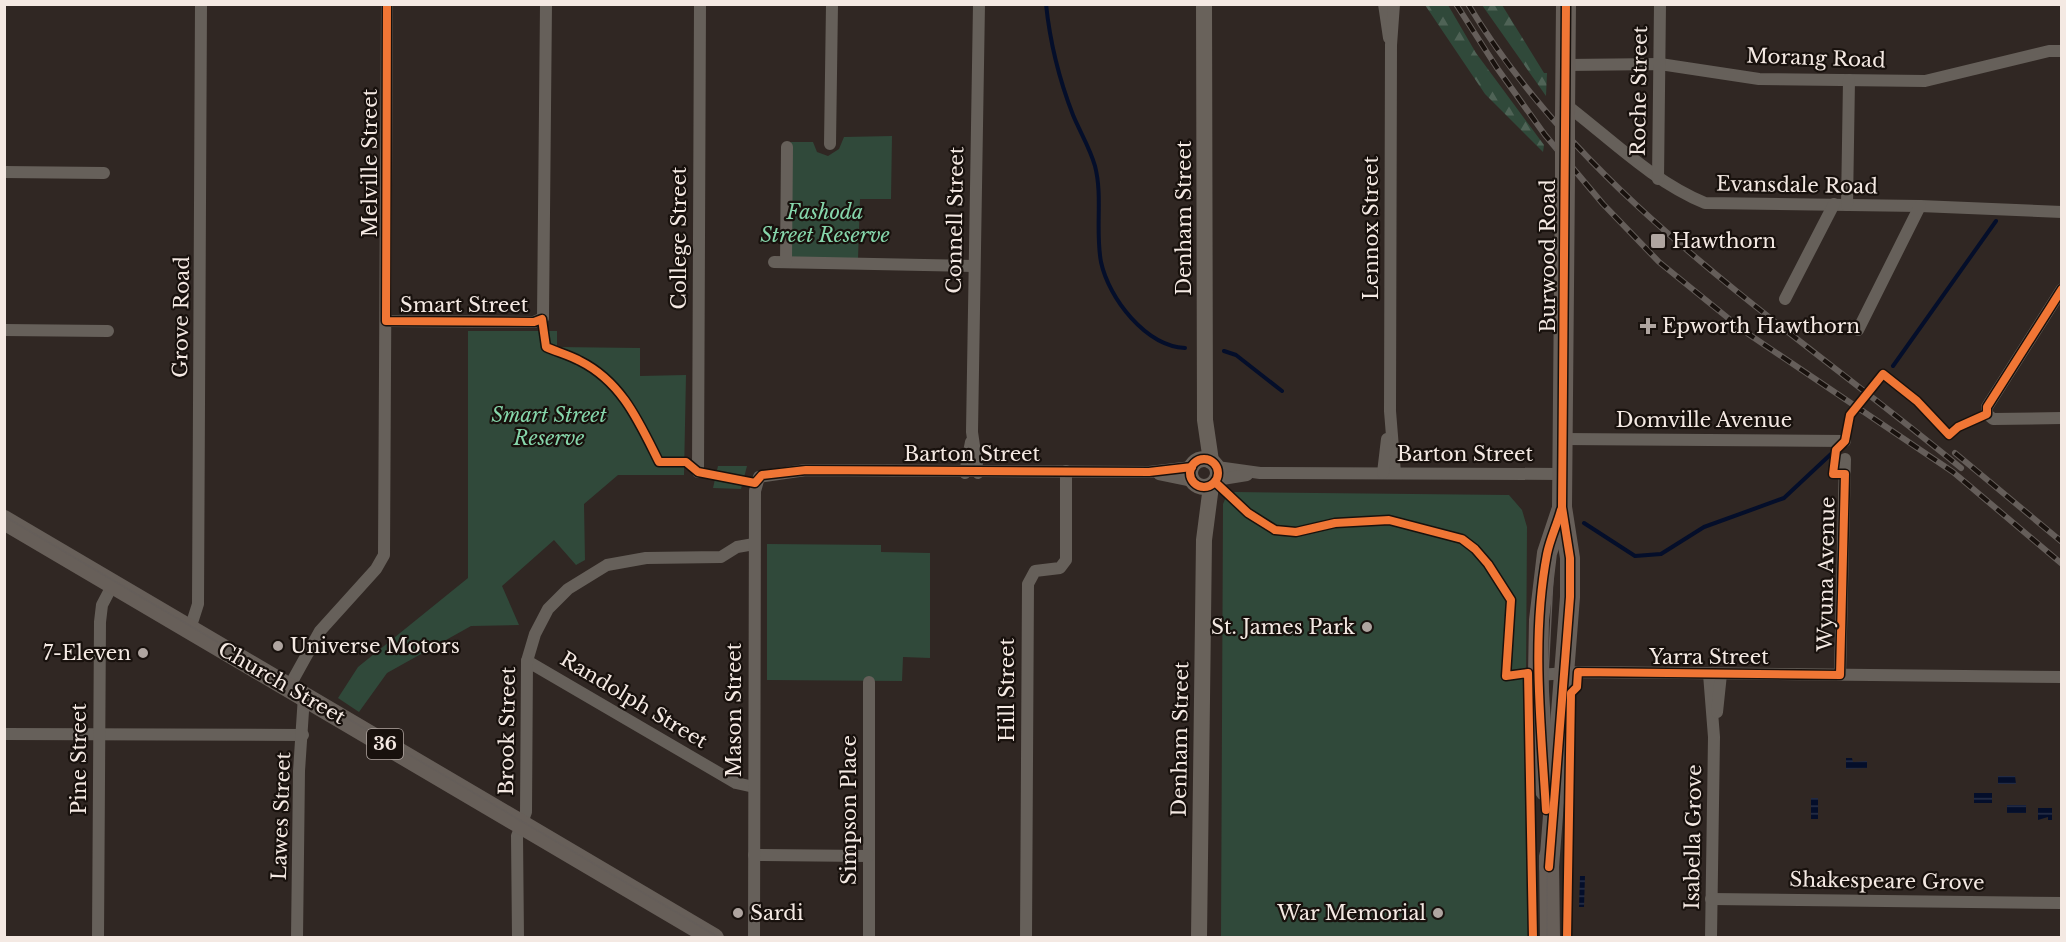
<svg xmlns="http://www.w3.org/2000/svg" width="2066" height="942" viewBox="0 0 2066 942" font-family="'Libre Baskerville',serif">
<style>
.forest{fill:url(#forest-firs)}
.green{fill:#30493a}
.water{fill:url(#water-rules)}
.lines{fill:none;stroke-linecap:round;stroke-linejoin:round}
.stream{stroke:#040e2a;stroke-width:4}
.street{stroke:#66605a;stroke-width:12}
.secondary{stroke:#69625b;stroke-width:16}
.primary{stroke:#675f59;stroke-width:20}
.tram{stroke:#655e5a;stroke-width:1.5}
.rail-casing{stroke:#655e5a;stroke-width:6}
.rail{stroke:#18110d;stroke-width:4;stroke-dasharray:11;stroke-linecap:butt}
.primary-bridge{stroke:#675f59;stroke-width:20}
.cycleway-casing{stroke:#18110d;stroke-width:11}
.cycleway{stroke:#f07635;stroke-width:8}
.poi-dot{fill:#afa5a0;stroke:#18110d;stroke-width:2}
.labels{text-anchor:middle;stroke-width:4.5;stroke-linejoin:round;paint-order:stroke}
.shield{fill:#18110d;stroke:#b2a8a3;stroke-width:1.5}
.shield-label{font-size:18px;font-weight:bold;fill:#f4e9e3}
.street-label{font-size:20px;fill:#f4e9e3;stroke:#18110d}
.park-label{font-size:20px;font-style:italic;fill:#86d6ab;stroke:#18110d}
.poi-label{font-size:20px;fill:#f4e9e3;stroke:#18110d;text-anchor:start}
</style>
<defs>
<pattern id="forest-firs" width="22" height="20" patternUnits="userSpaceOnUse" patternTransform="scale(1.5)"><rect width="22" height="20" fill="#30493a"/><path d="M5 1l3.5 6h-7zM16 11l3.5 6h-7z" fill="#4f6356"/></pattern>
<pattern id="water-rules" width="6" height="5" patternUnits="userSpaceOnUse" patternTransform="scale(1.5)"><rect width="6" height="5" fill="#040e2a"/><path d="M0 2.5h6" fill="none" stroke="#293149"/></pattern>
</defs>
<rect width="100%" height="100%" fill="#302723"/>
<!-- forest -->
<g class="forest">
<polygon points="1425,5 1448,5 1476,53 1544,145 1543,152 1485,94"/>
<polygon points="1482,5 1502,5 1544,73 1547,73 1546,96"/>
</g>
<!-- green -->
<g class="green">
<polygon points="892,136 891,199 860,199 858,259 790,257 791,142 813,142 817,152 828,156 839,149 844,137"/>
<polygon points="468,331 557,331 557,347 640,348 640,376 686,375 684,475 618,475 584,504 585,560 576,565 554,540 502,586 519,625 471,626 387,673 359,712 338,698 358,667 468,578"/>
<polygon points="718,466 747,466 741,489 713,488"/>
<polygon points="1235,492 1509,495 1522,510 1527,527 1526,677 1530,756 1532,937 1221,937 1223,504 1226,497"/>
<polygon points="767,544 881,545 881,552 930,553 930,658 903,657 902,681 767,680"/>
</g>
<!-- water -->
<g class="water">
<polygon points="1846,758 1852,758 1853,762 1867,761 1867,768 1846,769"/>
<polygon points="1998,776 2015,776 2016,784 1998,784"/>
<rect x="1974" y="793" width="18" height="10"/>
<rect x="1811" y="798" width="7" height="21"/>
<rect x="2007" y="805" width="19" height="8"/>
<polygon points="2038,808 2052,808 2052,820 2048,820 2048,817 2038,820"/>
<polygon points="1580,876 1585,876 1584,907 1579,907"/>
</g>
<g class="lines">
<!-- stream -->
<g class="stream">
<path d="M1046 4C1050 43 1059 79 1073 115 1080 132 1090 148 1095 166 1103 197 1095 230 1101 262 1109 299 1146 346 1185 348"/>
<polyline points="1224,351 1236,355 1282,391"/>
<polyline points="1893,366 1996,221"/>
<polyline points="1584,523 1635,556 1661,554 1704,527 1784,498 1831,454"/>
</g>
<!-- street -->
<g class="street">
<polyline points="1384,4 1389,38"/>
<polyline points="1394,4 1391,45 1390,411 1395,473"/>
<polyline points="1566,65 1660,64 1759,79 1925,81 2049,51 2062,51"/>
<path d="M1565 104C1611 139 1652 181 1705 203L1920 206 2062 212"/>
<polyline points="830,144 832,4"/>
<polyline points="4,172 104,173"/>
<polyline points="1658,179 1660,4"/>
<polyline points="1847,205 1849,80"/>
<polyline points="774,262 974,266"/>
<polyline points="786,262 787,147"/>
<polyline points="2062,289 1987,407 1987,414 1993,419 2062,418"/>
<polyline points="1785,299 1834,204"/>
<polyline points="386,321 534,322 543,318 546,4"/>
<polyline points="4,330 108,331"/>
<polyline points="1858,330 1920,206"/>
<polyline points="1563,439 1845,441"/>
<polyline points="1217,467 1260,473 1563,474"/>
<polyline points="698,472 700,4"/>
<polyline points="965,473 971,442"/>
<polyline points="978,473 972,432 979,4"/>
<polyline points="1383,473 1387,439"/>
<polyline points="1159,474 1193,481"/>
<polyline points="1216,480 1247,475"/>
<polyline points="190,629 198,604 201,4"/>
<polyline points="527,661 736,783 754,787"/>
<polyline points="1709,674 1714,737 1711,938"/>
<polyline points="1538,675 1582,672 2062,677"/>
<polyline points="1840,675 1845,459"/>
<polyline points="869,682 869,938"/>
<polyline points="289,687 320,631 376,569 384,555 387,4"/>
<polyline points="1717,712 1721,674"/>
<polyline points="4,734 303,735"/>
<polyline points="754,855 868,856"/>
<polyline points="1711,899 2062,903"/>
<polyline points="98,938 100,622 102,605 113,584"/>
<polyline points="297,938 299,771 304,696"/>
<polyline points="518,938 517,836 526,812 527,661 535,634 548,609 568,589 607,565 646,558 721,557 737,547 754,544"/>
<polyline points="754,938 755,491 759,477 806,470 1149,472 1192,467"/>
<polyline points="1026,938 1028,584 1035,571 1060,568 1066,560 1066,471"/>
</g>
<!-- secondary -->
<g class="secondary">
<polyline points="1204,4 1205,420 1211,461"/>
<circle cx="1204" cy="473" r="14"/>
<polyline points="1199,938 1204,540 1211,486"/>
</g>
<!-- primary -->
<g class="primary">
<polyline points="1565,115 1566,4"/>
<polyline points="4,520 714,938"/>
<polyline points="1545,791 1538,675 1539,620 1547,553 1561,511"/>
<polyline points="1549,856 1550,938"/>
<polyline points="1549,867 1570,597 1570,558 1562,507 1565,177"/>
</g>
<!-- tram -->
<g class="tram">
<polyline points="4,516 720,938"/>
<polyline points="1547,938 1548,675 1560,439 1563,4"/>
</g>
<defs>
<g id="rail">
<polyline points="1456,4 1497,68 1545,135 1603,204 1659,262 1744,331 1953,472 2062,564"/>
<path d="M1468 4C1585 199 1789 326 1961 468"/>
<polyline points="1955,453 2062,542"/>
</g>
</defs>
<!-- rail casing -->
<use href="#rail" class="rail-casing"/>
<!-- rail -->
<use href="#rail" class="rail"/>
<!-- primary-bridge -->
<polyline class="primary-bridge" points="1565,177 1565,115"/>
<defs>
<g id="cycleway">
<path d="M387 4 386 321 534 322 542 319 546 347C557 352 569 355 580 361 622 382 639 422 659 462H686L698 472 755 483 762 475 806 470 1149 472 1192 467"/>
<circle cx="1204" cy="473" r="14"/>
<polyline points="1215,482 1248,513 1275,530 1296,532 1335,523 1389,520 1462,539 1475,549 1488,564 1511,600 1506,676 1528,673 1533,938"/>
<path d="M1546 810C1541 725 1531 638 1547 554 1550 539 1557 525 1561 510"/>
<polyline points="1549,867 1570,597 1570,558 1562,507 1566,4"/>
<polyline points="1567,938 1571,693 1577,687 1578,672 1840,675 1845,474 1833,474 1836,450 1845,441 1850,415 1883,374 1917,401 1949,435 1958,427 1987,414 1987,407 2062,289"/>
</g>
</defs>
<!-- cycleway casing -->
<use href="#cycleway" class="cycleway-casing"/>
<!-- cycleway -->
<use href="#cycleway" class="cycleway"/>
</g>
<!-- markers -->
<g class="poi-dot">
<rect x="1650" y="233" width="16" height="16" rx="3"/>
<path d="M1645 317h6v6h6v6h-6v6h-6v-6h-6v-6h6z"/>
<circle cx="1367" cy="627" r="6"/>
<circle cx="278" cy="646" r="6"/>
<circle cx="143" cy="653" r="6"/>
<circle cx="738" cy="913" r="6"/>
<circle cx="1438" cy="913" r="6"/>
</g>
<g class="labels">
<!-- shield labels -->
<rect class="shield" x="367" y="729" width="36" height="30" rx="4.5"/>
<g class="shield-label">
<text x="385" y="750">36</text>
</g>
<!-- street labels -->
<g class="street-label">
<text transform="translate(1816 58) rotate(2)" y="7">Morang Road</text>
<text transform="translate(1639 91) rotate(-89)" y="7">Roche Street</text>
<text transform="translate(370 163) rotate(-90)" y="7">Melville Street</text>
<text transform="translate(1797 185) rotate(1)" y="7">Evansdale Road</text>
<text transform="translate(1184 218) rotate(-90)" y="7">Denham Street</text>
<text transform="translate(955 220) rotate(-89)" y="7">Connell Street</text>
<text transform="translate(1371 228) rotate(-90)" y="7">Lennox Street</text>
<text transform="translate(679 238) rotate(-90)" y="7">College Street</text>
<text transform="translate(1548 256) rotate(-90)" y="7">Burwood Road</text>
<text x="464" y="312">Smart Street</text>
<text transform="translate(181 317) rotate(-89)" y="7">Grove Road</text>
<text x="1704" y="427">Domville Avenue</text>
<text x="972" y="461">Barton Street</text>
<text x="1465" y="461">Barton Street</text>
<text transform="translate(1826 574) rotate(-89)" y="7">Wyuna Avenue</text>
<text x="1709" y="664">Yarra Street</text>
<text transform="translate(282 683) rotate(30)" y="7">Church Street</text>
<text transform="translate(1007 690) rotate(-90)" y="7">Hill Street</text>
<text transform="translate(634 700) rotate(31)" y="7">Randolph Street</text>
<text transform="translate(734 710) rotate(-90)" y="7">Mason Street</text>
<text transform="translate(507 731) rotate(-89)" y="7">Brook Street</text>
<text transform="translate(1180 739) rotate(-89)" y="7">Denham Street</text>
<text transform="translate(79 759) rotate(-90)" y="7">Pine Street</text>
<text transform="translate(849 810) rotate(-90)" y="7">Simpson Place</text>
<text transform="translate(281 816) rotate(-88)" y="7">Lawes Street</text>
<text transform="translate(1693 837) rotate(-89)" y="7">Isabella Grove</text>
<text transform="translate(1887 881) rotate(1)" y="7">Shakespeare Grove</text>
</g>
<!-- park labels -->
<g class="park-label">
<text x="825" y="219">Fashoda<tspan x="825" dy="23">Street Reserve</tspan></text>
<text x="549" y="422">Smart Street<tspan x="549" dy="23">Reserve</tspan></text>
</g>
<!-- poi labels -->
<g class="poi-label">
<text x="1672" y="248">Hawthorn</text>
<text x="1662" y="333">Epworth Hawthorn</text>
<text x="1355" y="634" text-anchor="end">St. James Park</text>
<text x="290" y="653">Universe Motors</text>
<text x="131" y="660" text-anchor="end">7-Eleven</text>
<text x="750" y="920">Sardi</text>
<text x="1426" y="920" text-anchor="end">War Memorial</text>
</g>
</g>
<!-- border -->
<rect width="2066" height="942" fill="none" stroke="#f4e9e3" stroke-width="12"/>
</svg>
